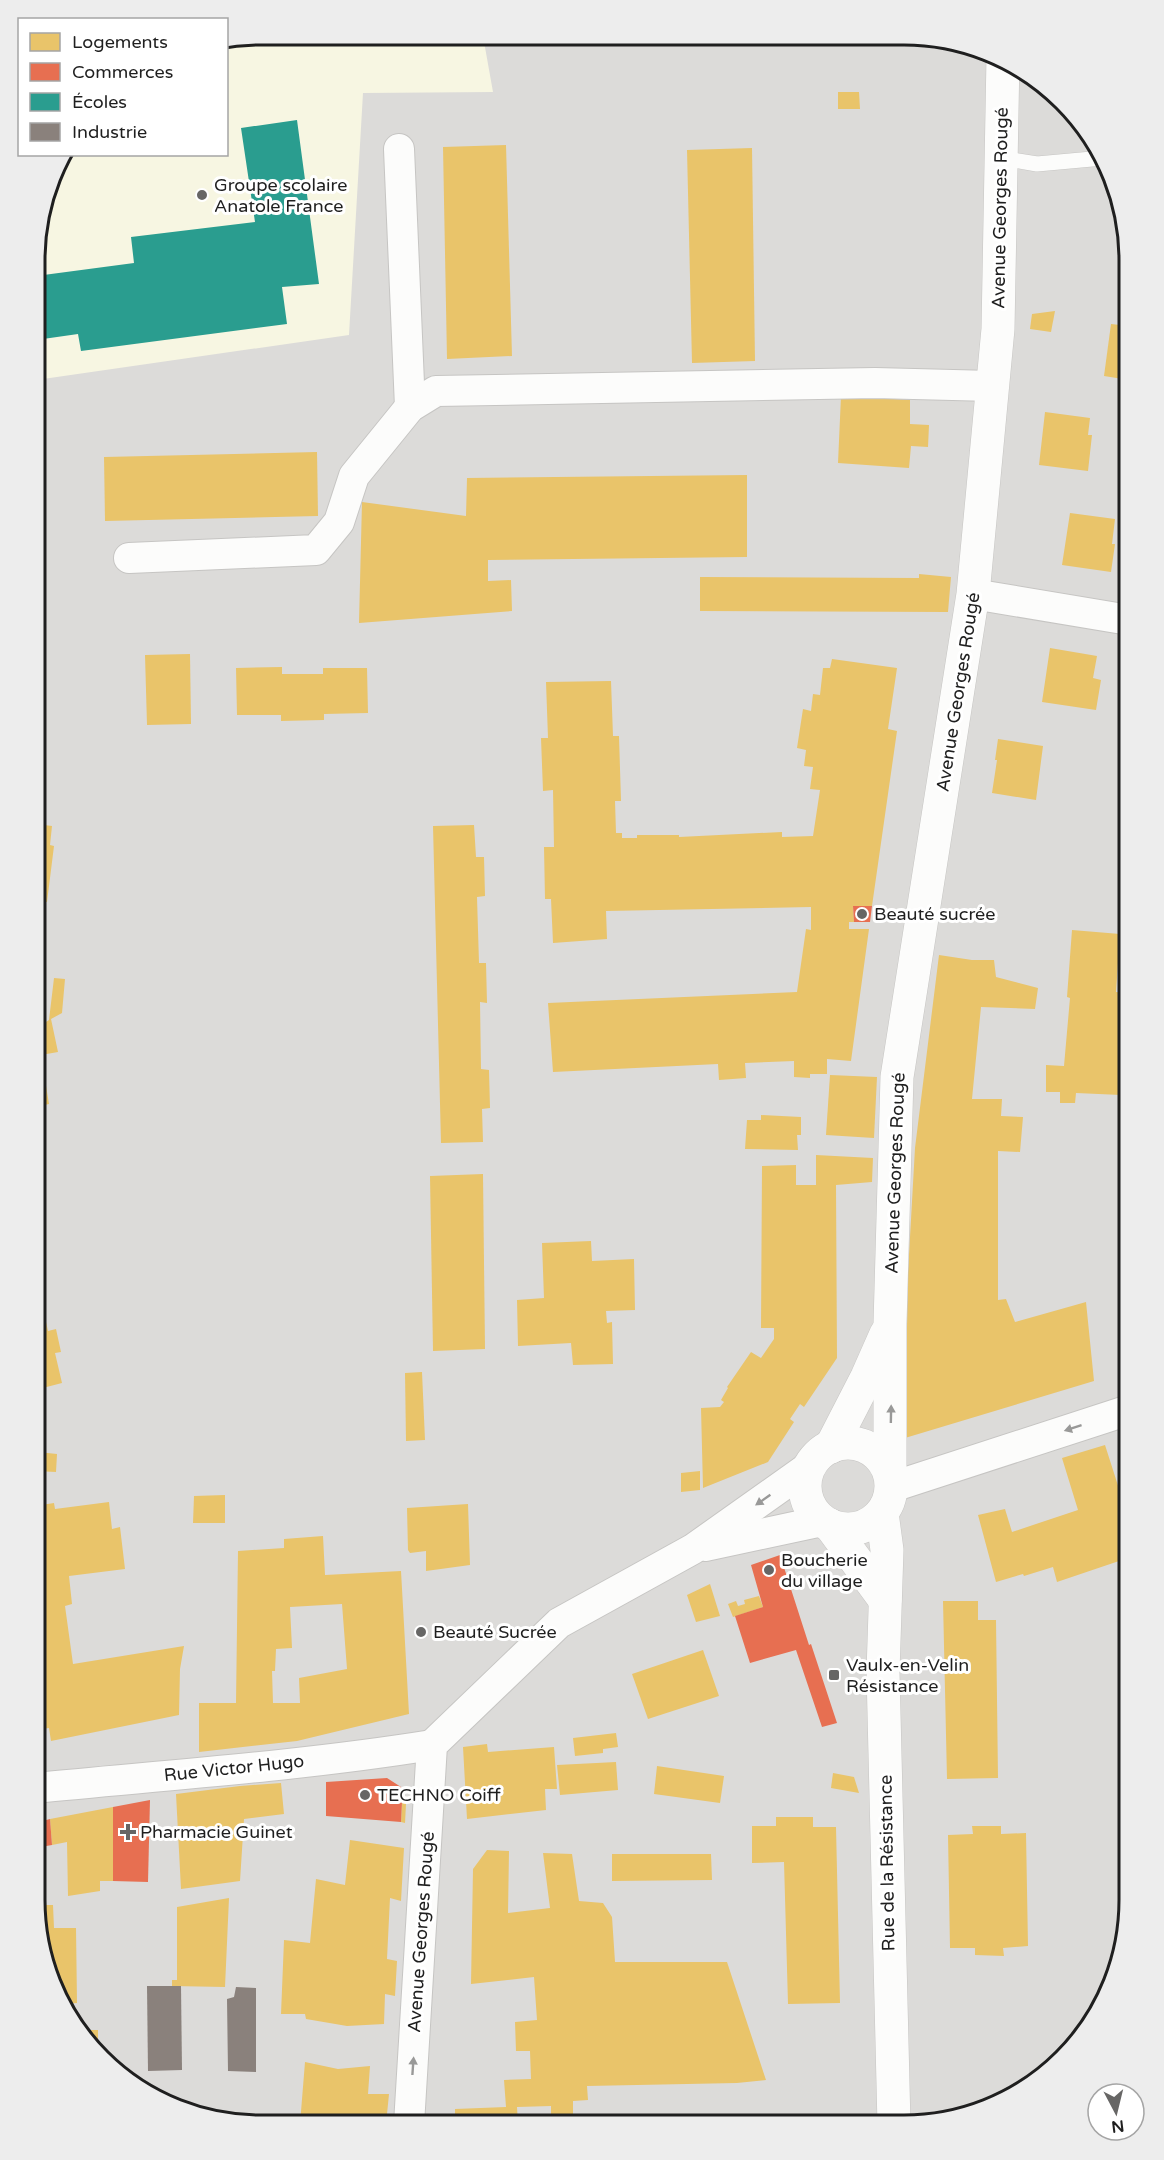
<svg xmlns="http://www.w3.org/2000/svg" width="1164" height="2160" viewBox="0 0 1164 2160" font-family="'Varela Round',sans-serif">
<style>
.residential{fill:#dcdbd9}
.education{fill:#f7f6e2}
.homes{fill:#e9c46a;fill-rule:evenodd}
.shops{fill:#e76f51}
.schools{fill:#2a9d8f}
.industry{fill:#8a817c}
.lines{fill:none;stroke-linecap:round;stroke-linejoin:round}
.service-casing{stroke:#c6c5c3;stroke-width:16}
.minor-casing{stroke:#c6c5c3;stroke-width:32}
.tertiary-casing{stroke:#c6c5c3;stroke-width:34}
.service{stroke:#fcfcfb;stroke-width:15}
.minor{stroke:#fcfcfb;stroke-width:30}
.tertiary{stroke:#fcfcfb;stroke-width:33}
.oneway{fill:#999998}
.poi-dot{fill:#676665;stroke:#fff;stroke-width:2}
.labels{text-anchor:middle;stroke-width:6;stroke-linejoin:round;paint-order:stroke}
.poi-label{font-size:18px;fill:#1f1f1f;stroke:#fff;text-anchor:start}
.street-label{font-size:18px;fill:#1f1f1f;stroke:#fff}
.rim{fill:none;stroke:#1f1f1f;stroke-width:3}
</style>
<rect width="100%" height="100%" fill="#edebe7"/>
<!-- residential -->
<polygon class="residential" points="260,35 948,39 1004,58 1052,90 1091,134 1117,187 1129,260 1129,1915 1117,1973 1083,2037 1041,2079 977,2113 904,2125 230,2124 173,2108 122,2079 73,2026 47,1973 35,1900 36,231 58,160 62,155 226,154 227,41"/>
<!-- education -->
<polygon class="education" points="260,35 483,36 493,92 363,93 349,335 36,380 36,231 58,160 62,155 226,154 227,41"/>
<!-- homes -->
<g class="homes">
<polygon points="838,92 859,92 860,109 838,109"/>
<polygon points="506,145 512,356 447,359 443,147"/>
<polygon points="752,148 755,361 692,363 687,150"/>
<polygon points="1055,311 1051,332 1030,329 1032,314"/>
<polygon points="1111,324 1129,326 1129,380 1104,376"/>
<polygon points="841,396 910,400 910,424 929,425 928,447 911,446 909,468 838,463"/>
<polygon points="1045,412 1090,418 1088,435 1092,435 1088,471 1039,465"/>
<polygon points="36,442 43,483 36,484"/>
<polygon points="317,452 318,516 105,521 104,457"/>
<polygon points="747,475 747,557 488,560 488,581 511,580 512,611 359,623 362,502 466,516 467,478"/>
<polygon points="1070,513 1115,519 1112,544 1115,544 1111,572 1062,565"/>
<polygon points="919,574 951,577 948,612 700,611 700,577 919,578"/>
<polygon points="1050,648 1097,656 1093,678 1101,680 1096,710 1042,702"/>
<polygon points="190,654 191,724 147,725 145,655"/>
<polygon points="832,659 897,668 888,729 897,731 872,906 853,906 854,922 849,922 849,929 869,929 851,1061 827,1059 827,1074 810,1074 810,1078 794,1077 794,1061 745,1063 746,1078 719,1080 718,1064 553,1072 548,1003 797,992 806,929 811,930 811,907 606,911 607,939 553,943 551,899 545,899 544,847 554,847 553,790 543,791 541,738 548,738 546,682 611,681 613,736 619,736 621,801 615,801 616,833 622,833 622,838 637,838 637,835 679,835 679,837 782,832 782,837 813,836 820,790 810,789 813,767 804,766 806,750 797,748 803,709 811,711 813,694 820,695 823,668 830,668"/>
<polygon points="282,667 282,674 323,674 323,668 367,668 368,713 324,714 324,720 281,721 281,715 237,715 236,668"/>
<polygon points="998,739 1043,746 1036,800 992,793 997,760 995,760"/>
<polygon points="36,824 52,826 50,845 54,846 47,902 36,901"/>
<polygon points="474,825 476,857 484,857 485,896 477,897 479,963 486,963 487,1003 480,1002 481,1069 489,1070 490,1108 482,1109 483,1142 441,1143 433,826"/>
<polygon points="1072,930 1120,934 1116,992 1129,993 1129,1063 1123,1062 1121,1095 1076,1093 1075,1103 1060,1103 1060,1092 1046,1092 1046,1065 1064,1066 1070,998 1067,997"/>
<polygon points="939,955 972,960 994,960 996,977 1038,988 1035,1009 981,1007 972,1099 1002,1099 1001,1116 1023,1117 1020,1152 998,1151 998,1300 1006,1299 1015,1322 1086,1302 1094,1381 905,1438 908,1273 915,1148"/>
<polygon points="54,978 65,979 62,1013 51,1019 58,1052 41,1055 49,1104 35,1107 35,1029 49,1020"/>
<polygon points="830,1075 877,1077 874,1138 826,1135"/>
<polygon points="761,1115 801,1117 801,1135 797,1135 798,1150 745,1149 747,1120 761,1120"/>
<polygon points="816,1155 873,1158 872,1182 836,1185 837,1358 804,1407 800,1404 790,1419 794,1422 768,1462 703,1488 701,1408 720,1407 724,1402 721,1400 728,1388 727,1387 751,1352 761,1358 774,1339 774,1328 761,1328 762,1166 796,1165 796,1185 816,1185"/>
<polygon points="483,1174 485,1349 433,1351 430,1176"/>
<polygon points="35,1217 41,1236 35,1238"/>
<polygon points="591,1241 592,1261 634,1259 635,1310 606,1311 607,1323 612,1322 613,1364 573,1365 571,1343 518,1346 517,1300 544,1298 542,1243"/>
<polygon points="44,1313 48,1331 56,1329 61,1352 55,1353 62,1383 35,1390 35,1315"/>
<polygon points="422,1372 425,1440 406,1441 405,1373"/>
<polygon points="1105,1445 1129,1520 1129,1565 1124,1566 1122,1560 1057,1582 1053,1567 1024,1576 1023,1574 996,1582 978,1515 1005,1509 1012,1532 1078,1510 1062,1458"/>
<polygon points="35,1446 38,1446 38,1452 57,1454 56,1472 35,1471"/>
<polygon points="700,1471 700,1490 681,1492 681,1473"/>
<polygon points="225,1495 225,1523 193,1523 194,1496"/>
<polygon points="109,1502 112,1529 120,1527 125,1569 69,1576 72,1604 65,1606 73,1664 184,1646 180,1669 179,1715 51,1741 49,1728 35,1730 35,1506 54,1503 55,1509"/>
<polygon points="468,1504 470,1565 426,1571 426,1551 410,1553 408,1550 407,1508"/>
<path d="M323 1536 325 1575 401 1571 409 1714 297 1741 199 1752V1703H236L238 1551 284 1548V1539ZM342 1604 347 1669 299 1678 300 1703H273L272 1671H275L276 1649 292 1648 290 1607Z"/>
<polygon points="710,1584 720,1616 696,1622 687,1595"/>
<polygon points="759,1596 763,1607 733,1617 728,1604 736,1601 738,1606 745,1604 744,1600"/>
<polygon points="943,1601 978,1601 978,1620 996,1620 998,1778 947,1779"/>
<polygon points="703,1650 719,1696 648,1719 632,1674"/>
<polygon points="616,1733 618,1747 603,1749 603,1753 575,1756 573,1738"/>
<polygon points="487,1744 488,1752 554,1747 557,1789 545,1789 546,1810 467,1819 463,1747"/>
<polygon points="616,1762 618,1790 560,1795 557,1765"/>
<polygon points="657,1766 724,1776 720,1803 654,1794"/>
<polygon points="833,1773 854,1777 859,1793 831,1788"/>
<polygon points="281,1783 284,1814 244,1819 240,1881 181,1889 176,1794 240,1786"/>
<polygon points="402,1802 406,1804 405,1823 401,1822"/>
<polygon points="113,1807 113,1881 100,1881 100,1891 68,1896 67,1842 52,1845 50,1819"/>
<polygon points="776,1817 813,1817 813,1827 836,1827 840,2003 788,2004 784,1862 752,1863 752,1826 776,1826"/>
<polygon points="972,1826 1001,1826 1001,1834 1026,1833 1028,1946 1003,1948 1004,1956 975,1955 975,1948 950,1948 948,1835 973,1834"/>
<polygon points="350,1840 404,1848 401,1901 390,1898 387,1959 397,1961 395,1996 385,1994 384,2024 347,2026 306,2019 305,2014 281,2014 284,1940 310,1943 316,1879 345,1885"/>
<polygon points="487,1850 509,1851 508,1913 550,1908 543,1853 572,1854 579,1901 603,1903 612,1917 615,1962 727,1962 766,2080 737,2083 587,2086 588,2100 573,2101 573,2116 551,2117 551,2106 517,2107 518,2124 455,2124 455,2109 506,2107 504,2080 531,2079 530,2051 516,2051 515,2022 537,2020 534,1977 471,1984 473,1869"/>
<polygon points="612,1854 711,1854 712,1880 612,1881"/>
<polygon points="35,1857 41,1857 42,1878 35,1879"/>
<polygon points="229,1898 225,1987 172,1986 172,1980 177,1980 177,1907"/>
<polygon points="35,1905 53,1905 54,1928 76,1928 77,2003 62,2004 47,1973"/>
<polygon points="76,2030 98,2030 98,2052"/>
<polygon points="305,2062 338,2069 370,2066 368,2094 389,2094 386,2124 300,2124"/>
</g>
<!-- shops -->
<g class="shops">
<polygon points="853,906 872,906 870,922 854,922"/>
<polygon points="780,1555 809,1645 811,1644 837,1723 822,1727 796,1650 750,1663 735,1616 763,1607 751,1565"/>
<polygon points="387,1778 401,1787 406,1804 402,1802 401,1822 326,1816 326,1782"/>
<polygon points="150,1800 148,1882 113,1881 113,1807"/>
<polygon points="50,1819 52,1845 35,1848 35,1823"/>
</g>
<!-- schools -->
<polygon class="schools" points="297,120 319,284 282,287 287,324 81,351 78,334 36,340 36,276 134,263 131,237 255,222 241,128"/>
<!-- industry -->
<g class="industry">
<polygon points="147,1986 181,1986 182,2070 148,2071"/>
<polygon points="236,1987 256,1988 256,2072 228,2071 227,1999 234,1997"/>
</g>
<g class="lines">
<defs>
<polyline id="service" points="1001,158 1037,164 1103,158"/>
<g id="minor">
<polyline points="399,149 410,407"/>
<polyline points="129,558 316,550 339,522 354,476 410,407 436,391 875,383 992,386"/>
<polyline points="973,594 1129,620"/>
<polyline points="892,1487 1129,1410"/>
<polyline points="705,1546 822,1521"/>
<path d="M35 1788C167 1775 301 1766 432 1745"/>
<polyline points="409,2124 432,1745 559,1623 693,1549 810,1466"/>
</g>
<g id="tertiary">
<circle cx="848" cy="1486" r="43"/>
<polyline points="831,1447 867,1377 886,1334"/>
<polyline points="890,1472 890,1324 897,1077 973,594 998,329 1003,57"/>
<polyline points="882,1513 887,1550 883,1672 894,2125"/>
<polyline points="830,1525 885,1600"/>
</g>
</defs>
<!-- service casing -->
<use href="#service" class="service-casing"/>
<!-- minor casing -->
<use href="#minor" class="minor-casing"/>
<!-- tertiary casing -->
<use href="#tertiary" class="tertiary-casing"/>
<!-- service -->
<use href="#service" class="service"/>
<!-- minor -->
<use href="#minor" class="minor"/>
<!-- tertiary -->
<use href="#tertiary" class="tertiary"/>
</g>
<!-- one-way arrows -->
<defs><path id="oneway-solid" d="M-6-.8H1V-3.2L6.5 0L1 3.2V.8H-6Z" transform="scale(1.5)"/></defs>
<g class="oneway">
<use href="#oneway-solid" transform="translate(891 1414) rotate(-89)"/>
<use href="#oneway-solid" transform="translate(1073 1428) rotate(162)"/>
<use href="#oneway-solid" transform="translate(763 1500) rotate(145)"/>
<use href="#oneway-solid" transform="translate(413 2066) rotate(-86)"/>
</g>
<!-- markers -->
<g class="poi-dot">
<circle cx="202" cy="195" r="6"/>
<circle cx="862" cy="914" r="6"/>
<circle cx="769" cy="1570" r="6"/>
<circle cx="421" cy="1632" r="6"/>
<rect x="828" y="1669" width="12" height="12" rx="3"/>
<circle cx="365" cy="1795" r="6"/>
<path d="M125 1823h6v6h6v6h-6v6h-6v-6h-6v-6h6z"/>
</g>
<g class="labels">
<!-- poi labels -->
<g class="poi-label">
<text x="214" y="191">Groupe scolaire<tspan x="214" dy="21">Anatole France</tspan></text>
<text x="874" y="920">Beauté sucrée</text>
<text x="781" y="1566">Boucherie<tspan x="781" dy="21">du village</tspan></text>
<text x="433" y="1638">Beauté Sucrée</text>
<text x="846" y="1671">Vaulx-en-Velin<tspan x="846" dy="21">Résistance</tspan></text>
<text x="377" y="1801">TECHNO Coiff</text>
<text x="140" y="1838">Pharmacie Guinet</text>
</g>
<!-- street labels -->
<g class="street-label">
<text transform="translate(1000 208) rotate(-89)" y="6">Avenue Georges Rougé</text>
<text transform="translate(958 692) rotate(-81)" y="6">Avenue Georges Rougé</text>
<text transform="translate(895 1173) rotate(-88)" y="6">Avenue Georges Rougé</text>
<text transform="translate(234 1768) rotate(-6)" y="6">Rue Victor Hugo</text>
<text transform="translate(887 1863) rotate(-91)" y="6">Rue de la Résistance</text>
<text transform="translate(421 1932) rotate(-86)" y="6">Avenue Georges Rougé</text>
</g>
</g>
<!-- crop -->
<path d="M0 0H1164V2160H0ZM260 45H904A215 215 0 0 1 1119 260V1900A215 215 0 0 1 904 2115H260A215 215 0 0 1 45 1900V260A215 215 0 0 1 260 45Z" fill="#ededed" fill-rule="evenodd"/>
<path class="rim" d="M260 45H904A215 215 0 0 1 1119 260V1900A215 215 0 0 1 904 2115H260A215 215 0 0 1 45 1900V260A215 215 0 0 1 260 45Z"/>
<!-- legend -->
<rect x="18" y="18" width="210" height="138" fill="#ffffff" stroke="#a5a5a5" stroke-width="1.5"/>
<rect x="30" y="33" width="30" height="18" fill="#e9c46a" stroke="#a5a5a5" stroke-width="1.5"/>
<text x="72" y="48" font-size="18" fill="#1f1f1f">Logements</text>
<rect x="30" y="63" width="30" height="18" fill="#e76f51" stroke="#a5a5a5" stroke-width="1.5"/>
<text x="72" y="78" font-size="18" fill="#1f1f1f">Commerces</text>
<rect x="30" y="93" width="30" height="18" fill="#2a9d8f" stroke="#a5a5a5" stroke-width="1.5"/>
<text x="72" y="108" font-size="18" fill="#1f1f1f">Écoles</text>
<rect x="30" y="123" width="30" height="18" fill="#8a817c" stroke="#a5a5a5" stroke-width="1.5"/>
<text x="72" y="138" font-size="18" fill="#1f1f1f">Industrie</text>
<!-- north arrow -->
<g transform="translate(1116 2112) rotate(173)"><circle r="28" fill="#ffffff" stroke="#a5a5a5" stroke-width="1.5"/>
<path d="M0-4.5L10 22L0 15L-10 22Z" fill="#676665"/>
<text y="-9" font-size="16" font-weight="bold" text-anchor="middle" fill="#1f1f1f">N</text>
</g>
</svg>
